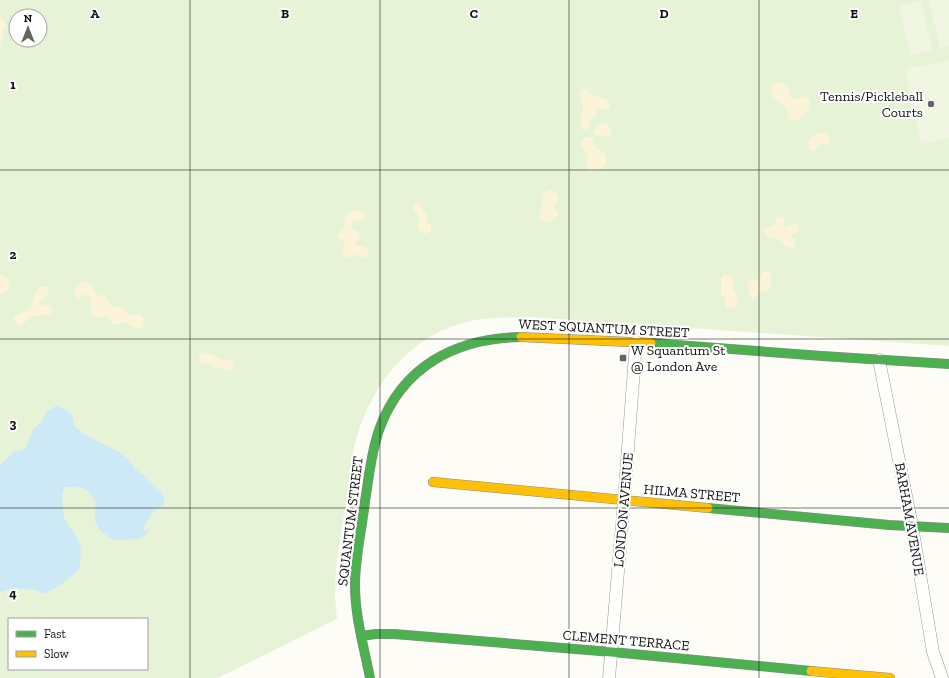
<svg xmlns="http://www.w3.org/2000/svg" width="949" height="678" viewBox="0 0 949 678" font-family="'Zilla Slab',serif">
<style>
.green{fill:#e7f3d7;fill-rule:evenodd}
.sand{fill:#fcf4d9}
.pitch{fill:#f0f6e1}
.water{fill:#cde8f7}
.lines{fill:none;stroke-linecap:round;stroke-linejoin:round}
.street-casing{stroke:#979795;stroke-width:13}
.fast-casing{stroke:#8e8d8b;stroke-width:10}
.slow-casing{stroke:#8e8d8b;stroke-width:10}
.street{stroke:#fffffe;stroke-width:12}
.fast{stroke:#4caf50;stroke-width:9}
.slow{stroke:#ffc107;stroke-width:9}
.grid{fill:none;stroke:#111;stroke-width:1;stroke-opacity:0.55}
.poi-dot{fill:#646362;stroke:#fff;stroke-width:1.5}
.labels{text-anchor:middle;stroke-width:4;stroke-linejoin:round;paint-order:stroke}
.poi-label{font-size:14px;fill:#111;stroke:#fff;text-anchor:end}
.street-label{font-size:14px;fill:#111;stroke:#fff}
.grid-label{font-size:13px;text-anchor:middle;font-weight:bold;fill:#111;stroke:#fff;stroke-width:4;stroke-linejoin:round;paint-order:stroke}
</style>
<rect width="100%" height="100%" fill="#fdfcf7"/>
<!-- green -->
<path class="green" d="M0 0H949V346L530 317C509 318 487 317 466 322 406 337 367 391 354 448L336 567 335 596 337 619 218 678H0ZM16 16H40V40H16ZM9 619H147V669H9Z"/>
<!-- sand -->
<g class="sand">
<path d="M0 17 5 21 6 25C1 33 3 39 0 47Z"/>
<path d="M782 82 789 87 790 97 793 100 806 97 810 102C810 111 798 124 789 120L787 108C780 101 766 97 773 84Z"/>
<path d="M583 89H586L593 96C601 97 609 97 610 107L606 110 598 107 596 108 597 116 590 119 589 127 586 130 583 129C577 119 583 116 583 107 583 101 580 97 580 91Z"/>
<path d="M602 123C608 124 611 127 611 133L610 135 604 137 594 134 595 127Z"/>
<path d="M823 132 828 135 830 140 828 143 820 145 815 150 812 151C804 141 813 134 823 132Z"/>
<path d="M589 137 592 138C593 141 594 145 595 147 597 150 601 150 603 152 612 162 602 171 592 171 583 166 588 164 588 157 587 150 579 148 582 139Z"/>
<path d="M551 190 555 192 559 198 553 208 558 212C558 219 552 220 546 223 537 219 539 214 542 206 543 202 542 199 542 195L545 192Z"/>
<polygon points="417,202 421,204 422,210 427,214 425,222 431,224 431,231 426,234 421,232 417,228 420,217 413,212 414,204"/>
<path d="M354 210 363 211 366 215 365 218 362 221 355 220 352 223 351 229 357 231C360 236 359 238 356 243L357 246H363L367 248 368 255 364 258 353 254 351 258H345L343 254 344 242 337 237 338 233 344 229C344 219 345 214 354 210Z"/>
<path d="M779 216 785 219 784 225 785 228 794 223 799 227 798 232 791 235 795 241 794 247 792 248 785 246 779 239C771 238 762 239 765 228L767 227 774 226 777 217Z"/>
<path d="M764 271 771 273C772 280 770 288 765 293L760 292 756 297 752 299 748 294 750 289 747 284 749 279H752L760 282 761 275Z"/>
<path d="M0 274C2 276 4 276 6 278 12 282 9 290 4 293H0Z"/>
<path d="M725 274 731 276 734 278 732 288C737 296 742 303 732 309L726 307 725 299 721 295V278Z"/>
<path d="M86 281 91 285 97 295 105 296C110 304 110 309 121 307L131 316 139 314C145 319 144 322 141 328L138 329 125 322 113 325 107 316C99 316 96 320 90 314 90 306 95 299 86 294L79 299C71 291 76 283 86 281Z"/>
<polygon points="40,286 47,287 48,295 40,302 42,306 50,305 52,307 52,312 49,315 31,316 22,325 19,326 14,321 14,317 30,308 37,289"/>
<polygon points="205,352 224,360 233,360 234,362 234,366 232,369 224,371 221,367 214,368 211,364 205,363 202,365 199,358 199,355"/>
</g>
<!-- pitch -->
<g class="pitch">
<polygon points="929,0 949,0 949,46 940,48"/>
<polygon points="921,1 932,50 910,55 899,6"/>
<polygon points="949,60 949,138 921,144 905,69"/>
</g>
<!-- water -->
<path class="water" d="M56 406 67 410 72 415 75 427 85 435 119 452 128 459 135 469 146 477 163 494 165 499 163 505 153 512 143 528 146 531 150 528C148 536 141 539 133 539 128 540 123 540 118 540 108 539 95 528 95 518 95 509 98 502 91 494 84 486 75 487 65 487L62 493 64 519 77 537 81 549 80 565 78 571 59 586 45 593H41L36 590 16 588 0 592V465L13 452 25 449 34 428 42 422 46 412Z"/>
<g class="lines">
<defs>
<g id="street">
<polyline points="879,360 912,526 933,652 942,678"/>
<polyline points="609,678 624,501 636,342"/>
</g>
<g id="fast">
<polyline points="651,343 822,356 949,364"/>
<polyline points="708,508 889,525 949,528"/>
<polyline points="361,636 376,634 394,634 612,652 811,671"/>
<path d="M370 678C364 647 355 617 355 585 355 557 362 529 365 501 369 477 371 453 379 430 402 366 456 338 521 337"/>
</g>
<g id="slow">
<polyline points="521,337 651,343"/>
<polyline points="433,482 708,508"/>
<polyline points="811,671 890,678"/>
</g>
</defs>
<!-- street casing -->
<use href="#street" class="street-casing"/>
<!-- fast casing -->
<use href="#fast" class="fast-casing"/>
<!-- slow casing -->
<use href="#slow" class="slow-casing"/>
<!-- street -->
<use href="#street" class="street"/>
<!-- fast -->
<use href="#fast" class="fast"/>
<!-- slow -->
<use href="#slow" class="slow"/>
</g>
<!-- grid -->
<path class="grid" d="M190 0V678M380 0V678M569 0V678M759 0V678M0 170H949M0 339H949M0 508H949"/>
<!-- markers -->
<g class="poi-dot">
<circle cx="931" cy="104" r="4"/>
<rect x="619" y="354" width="8" height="8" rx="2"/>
</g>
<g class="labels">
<!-- poi labels -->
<g class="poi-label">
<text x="923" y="101">Tennis/Pickleball<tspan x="923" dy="16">Courts</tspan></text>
<text x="631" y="355" text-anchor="start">W Squantum St<tspan x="631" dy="16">@ London Ave</tspan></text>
</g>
<!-- street labels -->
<g class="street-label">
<text transform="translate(604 328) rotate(3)" y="5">WEST SQUANTUM STREET</text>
<text transform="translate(692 493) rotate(5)" y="5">HILMA STREET</text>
<text transform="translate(623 510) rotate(-85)" y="5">LONDON AVENUE</text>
<text transform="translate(910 519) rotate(80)" y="5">BARHAM AVENUE</text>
<text transform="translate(350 521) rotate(-83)" y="5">SQUANTUM STREET</text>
<text transform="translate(626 640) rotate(5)" y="5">CLEMENT TERRACE</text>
</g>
</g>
<g class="grid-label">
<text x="95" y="18">A</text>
<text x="285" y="18">B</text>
<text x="474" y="18">C</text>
<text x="664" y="18">D</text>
<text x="854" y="18">E</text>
<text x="13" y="89">1</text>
<text x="13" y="259">2</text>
<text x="13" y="428">3</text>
<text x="13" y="598">4</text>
</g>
<!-- legend -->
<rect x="8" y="618" width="140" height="52" fill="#ffffff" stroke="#a0a0a0"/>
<rect x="16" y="631" width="20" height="6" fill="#4caf50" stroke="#a0a0a0"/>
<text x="44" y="638" font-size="12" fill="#111111">Fast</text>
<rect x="16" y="651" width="20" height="6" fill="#ffc107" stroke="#a0a0a0"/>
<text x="44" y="658" font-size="12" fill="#111111">Slow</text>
<!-- north arrow -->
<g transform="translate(28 28)"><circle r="19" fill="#ffffff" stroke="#a0a0a0"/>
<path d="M0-3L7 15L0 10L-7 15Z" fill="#646362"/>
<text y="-6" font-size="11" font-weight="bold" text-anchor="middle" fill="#111111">N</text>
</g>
</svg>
